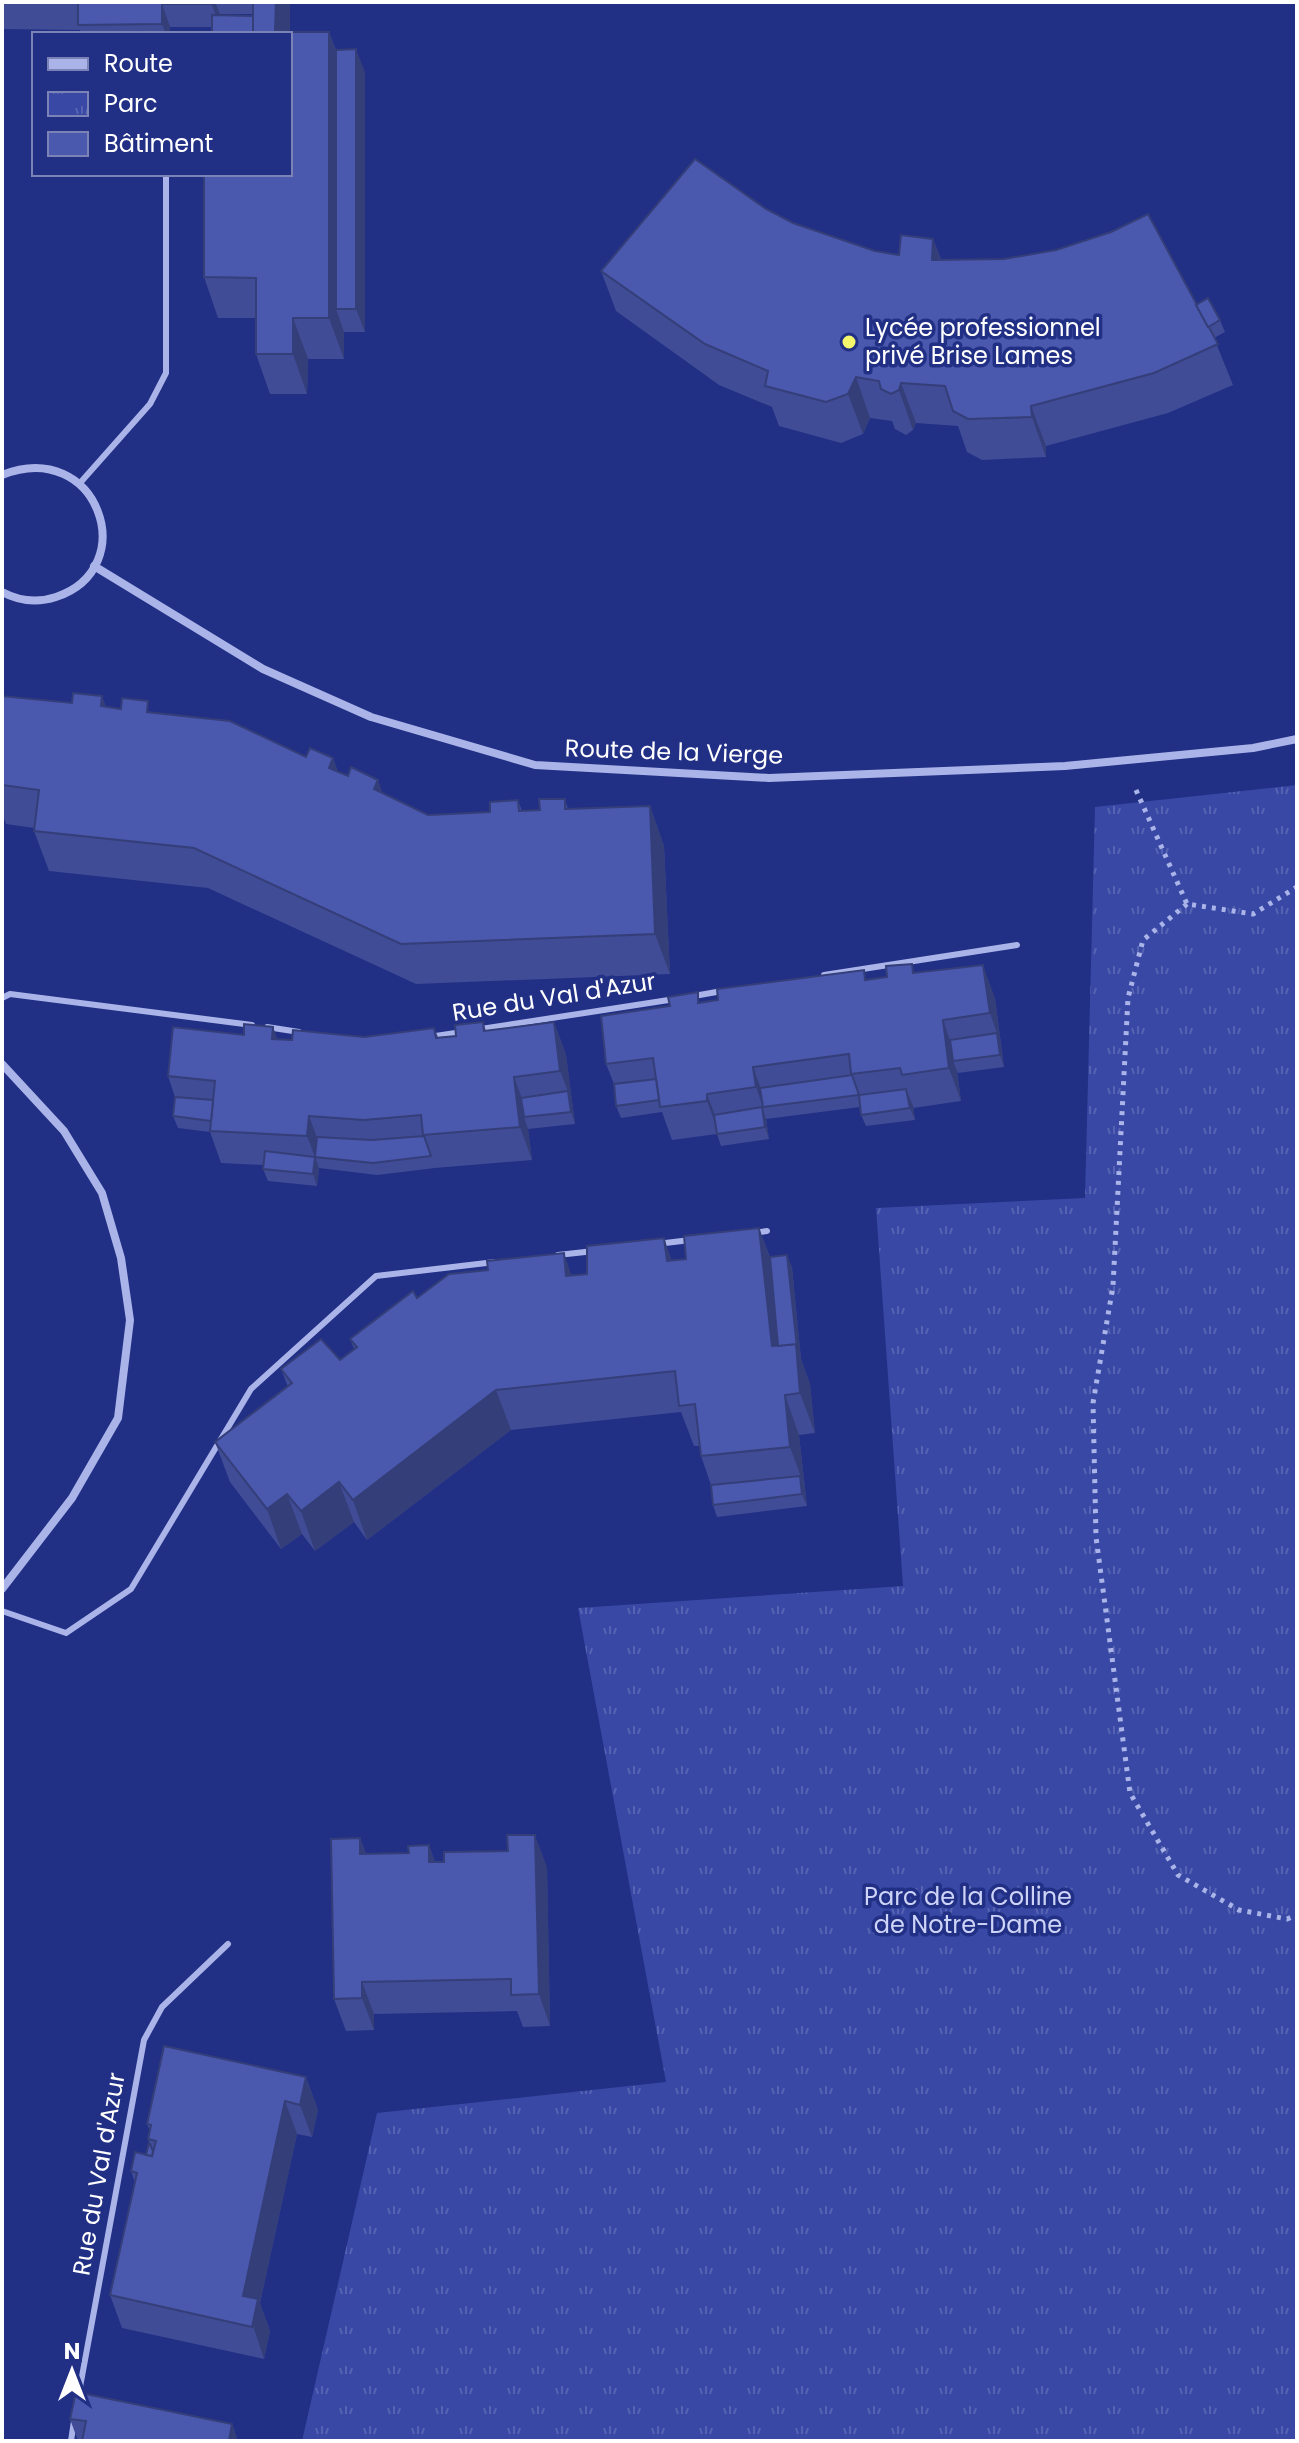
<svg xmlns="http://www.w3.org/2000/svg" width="1299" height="2443" viewBox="0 0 1299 2443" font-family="Poppins,sans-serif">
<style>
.park{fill:url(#park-tufts)}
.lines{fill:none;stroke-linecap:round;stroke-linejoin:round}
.path{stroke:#aab4e9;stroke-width:5;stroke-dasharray:4 6;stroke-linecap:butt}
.lane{stroke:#aab4e9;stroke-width:6}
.street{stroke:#aab4e9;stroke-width:8}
.wall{fill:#404c95;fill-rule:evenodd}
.shaded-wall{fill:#343e79}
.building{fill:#4a58ad;stroke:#343e79;stroke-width:2}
.poi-dot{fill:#f4f66b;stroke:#212f85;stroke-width:3}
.labels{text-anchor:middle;stroke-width:7;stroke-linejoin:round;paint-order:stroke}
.poi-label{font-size:24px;fill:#fff;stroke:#212f85;text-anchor:start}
.street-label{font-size:24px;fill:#fff;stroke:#212f85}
.park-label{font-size:24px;fill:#ced4f7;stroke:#212f85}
</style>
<defs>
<pattern id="park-tufts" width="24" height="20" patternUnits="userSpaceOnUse" patternTransform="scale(2)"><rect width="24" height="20" fill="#3848a4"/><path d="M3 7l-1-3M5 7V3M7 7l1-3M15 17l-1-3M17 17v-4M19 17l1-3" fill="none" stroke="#5663b2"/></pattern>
</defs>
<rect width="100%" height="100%" fill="#212f85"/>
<!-- park -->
<polygon class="park" points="1297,785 1297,2441 302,2441 377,2113 666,2082 578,1608 903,1586 876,1208 1085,1198 1095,807"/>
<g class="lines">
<!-- path -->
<g class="path">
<polyline points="1136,790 1187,904 1253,914 1297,887"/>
<polyline points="1187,904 1143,940 1128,998 1113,1286 1093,1403 1096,1537 1130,1793 1178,1875 1239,1910 1287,1919 1297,1915"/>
</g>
<!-- lane -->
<g class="lane">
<polyline points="80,483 150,404 166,373 166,174"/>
<polyline points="824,975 1017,945"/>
<polyline points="694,996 722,991"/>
<polyline points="2,998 10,994 252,1025"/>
<polyline points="267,1027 299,1032"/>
<polyline points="481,1029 675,999"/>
<polyline points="429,1037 462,1032"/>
<polyline points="753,1233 767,1231"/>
<polyline points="657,1244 690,1240"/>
<polyline points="558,1255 594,1251"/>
<polyline points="2,1611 66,1633 131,1589 251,1389 376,1276 495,1262"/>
<polyline points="78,2398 144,2040 162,2007 228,1944"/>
<polyline points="71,2441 74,2421"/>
</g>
<!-- street -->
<g class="street">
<path d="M2 475C98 437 143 568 56 597 38 603 19 601 2 592"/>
<polyline points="94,566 263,669 371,717 535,765 769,778 1065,766 1253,748 1297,739"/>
<polyline points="2,1064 64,1131 102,1193 121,1258 130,1320 118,1418 72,1498 2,1589"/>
</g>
</g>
<!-- wall -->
<g class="wall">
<path d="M2 2H290V32H329L336 50 365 72V332H344V359H308L307 394H270L256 354V318H218L204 277 290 174 212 27H170V34H82L80 30 2 29ZM220 14H253V16L220 15Z"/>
<polygon points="766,209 793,223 875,251 899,255 933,239 941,259 1196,305 1220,320 1225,332 1214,338 1233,385 1168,413 1046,446 1046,457 982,460 967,452 958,426 916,423 913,430 906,435 895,429 892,421 870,418 863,434 841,443 779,426 772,407 719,385 616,311 601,271"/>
<polygon points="2,696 72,703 102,696 106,707 152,712 306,757 333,758 338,772 348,776 378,780 382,793 428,815 490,812 518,800 522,811 540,810 565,799 568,809 650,806 664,846 670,974 416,984 208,888 49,871 34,831 34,828 6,824 2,812"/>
<polygon points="915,973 995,998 1004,1067 958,1073 957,1071 961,1101 913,1108 913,1106 915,1120 866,1126 861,1115 860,1107 766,1119 769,1139 721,1146 717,1134 672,1140 662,1112 621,1118 616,1106 614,1084 606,1064 701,1002"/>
<polygon points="483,1022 486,1031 554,1022 566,1055 575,1124 528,1129 532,1160 435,1168 377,1175 319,1168 317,1186 268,1181 263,1169 264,1165 221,1163 210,1132 178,1128 173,1116 175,1097 168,1076 244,1035 273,1027 277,1039 292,1040 364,1037 434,1028 438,1037 456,1036"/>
<polygon points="759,1228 770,1257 792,1267 801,1359 810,1384 815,1433 799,1435 807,1506 717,1517 713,1505 711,1485 701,1456 700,1446 694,1446 681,1412 511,1430 367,1540 354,1522 315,1551 302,1534 281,1549 230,1482 215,1442 288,1387 281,1369 340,1360 354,1349 350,1339 417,1298 686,1259"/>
<polygon points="360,1838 366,1854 409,1853 429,1845 435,1862 547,1867 550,2026 523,2027 517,2011 374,2014 374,2030 346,2031 334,1999"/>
<polygon points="306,2077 318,2110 312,2137 297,2134 260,2303 270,2331 264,2359 122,2328 110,2295 135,2183 131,2171 146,2155 150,2144 148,2139 150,2131 147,2124"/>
<polygon points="70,2419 232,2424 238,2441 78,2441"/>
</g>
<!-- shaded-wall -->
<g class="shaded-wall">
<polygon points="211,2 215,2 220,14 220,27"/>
<polygon points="276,2 290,2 290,57 276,34"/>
<polygon points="162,4 170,27 170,34 166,34 162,24"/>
<polygon points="329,32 344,73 336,309 344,332 344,359 329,318"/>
<polygon points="356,49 365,72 365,332 356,309"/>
<polygon points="933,239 948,279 932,260"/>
<polygon points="293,318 308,359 307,394 293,354"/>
<polygon points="856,377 870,418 863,434 848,394"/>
<polygon points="901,383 916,423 913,430 899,390"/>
<polygon points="1031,406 1046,446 1046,457 1032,417"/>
<polygon points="102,696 116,735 101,706"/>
<polygon points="333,758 347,798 329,768"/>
<polygon points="378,780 392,820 374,789"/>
<polygon points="650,806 664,846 670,974 655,934"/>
<polygon points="983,965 995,998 1001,1045 990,1013"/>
<polygon points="943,1020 954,1052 953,1061 957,1071 961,1101 949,1068"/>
<polygon points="554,1022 566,1055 575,1124 571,1112 569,1094 560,1071"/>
<polygon points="273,1027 285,1060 272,1039"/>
<polygon points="997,1033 1001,1045 1004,1067 1000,1055"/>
<polygon points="753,1067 765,1100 763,1107 756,1087"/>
<polygon points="514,1077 526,1109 524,1117 528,1129 532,1160 520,1127"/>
<polygon points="707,1094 719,1126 719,1134 707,1101"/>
<polygon points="908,1094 913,1106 915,1120 910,1108"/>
<polygon points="762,1107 766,1119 769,1139 765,1127"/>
<polygon points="309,1116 321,1149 315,1157 307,1136"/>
<polygon points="315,1157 319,1168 317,1186 313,1174"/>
<polygon points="759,1228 774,1269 784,1361 772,1346"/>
<polygon points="664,1238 678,1278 667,1261"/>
<polygon points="564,1253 578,1294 566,1276"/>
<polygon points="787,1255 792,1267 801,1359 810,1384 815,1433 800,1393"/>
<polygon points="496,1390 511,1430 367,1540 353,1500"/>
<polygon points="785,1395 799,1435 805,1488 790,1447"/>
<polygon points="800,1476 805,1488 807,1506 802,1494"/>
<polygon points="339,1482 354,1522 315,1551 301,1511"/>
<polygon points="287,1494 302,1534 281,1549 267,1509"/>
<polygon points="535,1835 547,1867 550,2026 539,1994"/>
<polygon points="360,1838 372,1870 360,1854"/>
<polygon points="429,1845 440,1877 429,1862"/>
<polygon points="362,1982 374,2014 374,2030 362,1998"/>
<polygon points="306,2077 318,2110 312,2137 300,2105"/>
<polygon points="285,2101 297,2134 260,2303 270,2331 264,2359 243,2296"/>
<polygon points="232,2424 238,2441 229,2441"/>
</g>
<!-- building -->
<g class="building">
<polygon points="78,2 211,2 211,4 162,4 162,24 78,25"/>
<polygon points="253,2 276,2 275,32 329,32 329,318 293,318 293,354 256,354 256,278 204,277 204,174 290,174 290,34 253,34"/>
<polygon points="212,15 253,16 253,34 212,34"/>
<polygon points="356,49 356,309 336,309 336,50"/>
<polygon points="695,159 766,209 793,223 875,251 899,255 901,235 933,239 932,260 1004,259 1056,250 1111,232 1148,214 1218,344 1154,373 1031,406 1032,417 968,419 953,411 945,386 901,383 899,390 891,394 881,389 879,381 856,377 848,394 826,402 765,386 768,371 705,344 601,271"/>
<polygon points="1208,298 1220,320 1208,327 1196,305"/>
<polygon points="73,693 102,696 101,706 121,709 122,698 148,701 147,712 230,721 306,757 310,748 333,758 329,768 348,776 351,767 378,780 374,789 428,815 490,812 490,802 518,800 519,811 540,810 539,799 565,799 565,809 650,806 655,934 401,944 194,848 34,831 39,790 2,785 2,696 72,703"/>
<polygon points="912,964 913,973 983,965 990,1013 943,1020 949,1068 902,1075 900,1068 851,1074 849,1054 753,1067 756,1087 707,1094 707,1101 660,1107 653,1058 606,1064 601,1016 670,1006 668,997 698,992 698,1003 718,1000 717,989 864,970 865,980 887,977 886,966"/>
<polygon points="483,1022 484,1031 554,1022 560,1071 514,1077 520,1127 423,1135 421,1115 364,1120 309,1116 307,1136 210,1131 215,1081 168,1076 173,1027 244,1035 244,1024 273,1027 272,1039 292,1040 293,1030 364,1037 434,1028 436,1038 456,1036 455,1025"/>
<polygon points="997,1033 1000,1055 953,1061 950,1040"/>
<polygon points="852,1075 859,1095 763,1107 760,1088"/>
<polygon points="656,1079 659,1100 616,1106 614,1084"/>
<polygon points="906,1089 910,1108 861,1115 859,1095"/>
<polygon points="568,1091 571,1112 524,1117 521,1098"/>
<polygon points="175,1097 213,1100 211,1121 173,1116"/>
<polygon points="762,1107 765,1127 717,1134 714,1115"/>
<polygon points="424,1136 431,1156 373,1163 315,1157 317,1137 372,1140"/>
<polygon points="265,1151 315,1157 313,1174 263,1169"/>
<polygon points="759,1228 772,1346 796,1344 800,1393 785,1395 790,1447 701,1456 695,1404 679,1406 675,1371 496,1390 353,1500 339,1482 301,1511 287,1494 267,1509 215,1442 292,1383 281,1369 321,1339 340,1360 357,1347 350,1339 413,1291 417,1298 449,1274 488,1270 487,1261 564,1253 566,1276 587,1274 587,1246 664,1238 667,1261 686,1259 684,1236"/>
<polygon points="787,1255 797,1347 796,1344 778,1346 770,1257"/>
<polygon points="800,1476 802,1494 713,1505 711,1485"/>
<polygon points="507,1835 535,1835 539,1994 511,1995 511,1979 362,1982 362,1998 334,1999 331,1839 360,1838 360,1854 409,1853 408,1846 429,1845 429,1862 444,1862 444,1852 508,1851"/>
<polygon points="164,2046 306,2077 300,2105 285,2101 243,2296 258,2299 252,2327 110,2295 137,2173 131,2171 135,2152 152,2156 156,2141 148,2139 151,2125 147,2124"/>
<polygon points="149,2143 150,2144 153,2151 152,2156 146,2155"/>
<polygon points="76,2392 232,2424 229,2441 82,2441 86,2421 70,2419"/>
</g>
<!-- markers -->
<circle class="poi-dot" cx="849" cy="342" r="8"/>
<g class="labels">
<!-- poi labels -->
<g class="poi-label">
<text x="865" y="336">Lycée professionnel<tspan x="865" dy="28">privé Brise Lames</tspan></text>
</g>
<!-- street labels -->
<g class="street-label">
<text transform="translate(674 752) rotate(2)" y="8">Route de la Vierge</text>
<text transform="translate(554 997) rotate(-9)" y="8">Rue du Val d'Azur</text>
<text transform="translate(99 2174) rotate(-80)" y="8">Rue du Val d'Azur</text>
</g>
<!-- park labels -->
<g class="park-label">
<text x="968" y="1905">Parc de la Colline<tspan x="968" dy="28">de Notre-Dame</tspan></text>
</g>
</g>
<!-- border -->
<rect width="1299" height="2443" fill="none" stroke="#ffffff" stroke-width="8"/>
<!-- legend -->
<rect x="32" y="32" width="260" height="144" fill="#212f85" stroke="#7a82b6" stroke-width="2"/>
<rect x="48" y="58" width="40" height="12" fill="#aab4e9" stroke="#7a82b6" stroke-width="2"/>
<text x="104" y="72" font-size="24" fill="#ffffff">Route</text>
<rect x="48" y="92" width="40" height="24" fill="url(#park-tufts)" stroke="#7a82b6" stroke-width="2"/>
<text x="104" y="112" font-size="24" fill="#ffffff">Parc</text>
<rect x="48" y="132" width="40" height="24" fill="#4a58ad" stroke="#7a82b6" stroke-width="2"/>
<text x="104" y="152" font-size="24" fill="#ffffff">Bâtiment</text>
<!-- north arrow -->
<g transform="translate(72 2371)" stroke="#212f85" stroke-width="6" paint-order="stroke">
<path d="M0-6L14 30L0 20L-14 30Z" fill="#ffffff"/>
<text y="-12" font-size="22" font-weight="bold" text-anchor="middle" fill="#ffffff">N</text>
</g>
</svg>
